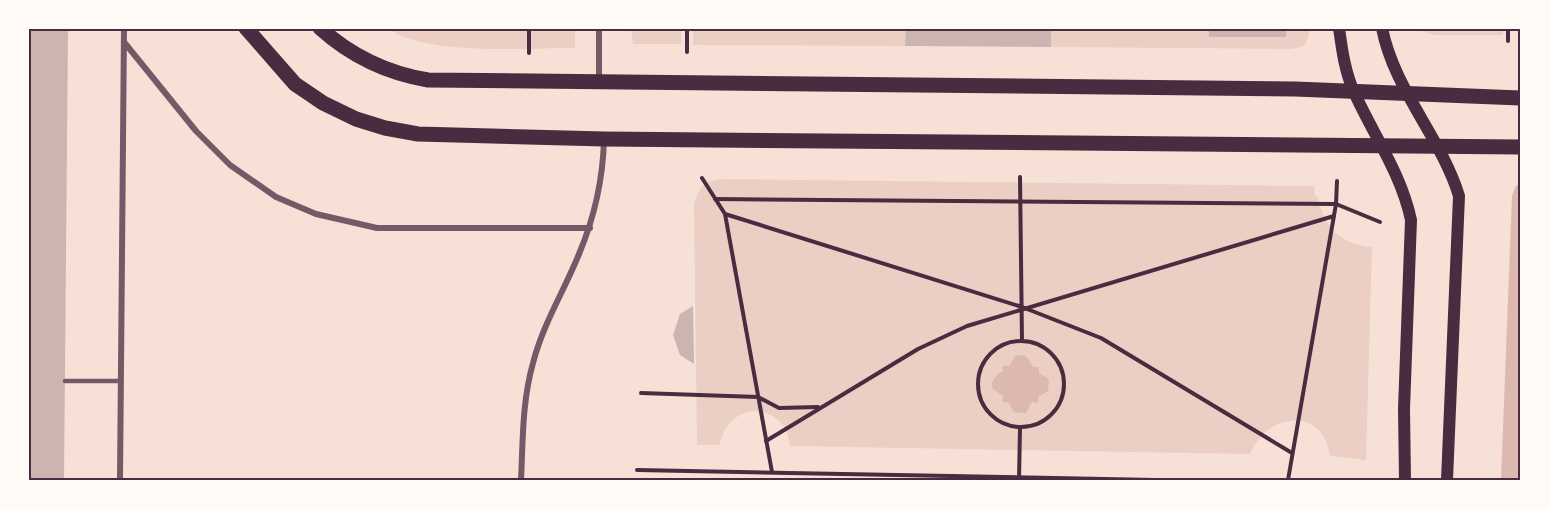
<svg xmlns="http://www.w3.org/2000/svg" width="1549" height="509" viewBox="0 0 1549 509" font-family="Lato,sans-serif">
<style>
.green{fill:#ebcfc5}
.water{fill:#dcb8b0}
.building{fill:#ccb4b1}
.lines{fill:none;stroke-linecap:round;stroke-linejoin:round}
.path{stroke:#4a2c40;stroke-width:4}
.service{stroke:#755966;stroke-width:4.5}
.minor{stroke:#755966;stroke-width:6}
.secondary{stroke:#4a2c40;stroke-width:12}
.primary{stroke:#4a2c40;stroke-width:15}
.neatline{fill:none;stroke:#4a2c40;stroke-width:2}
</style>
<rect width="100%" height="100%" fill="#f7e1d7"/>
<!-- green -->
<g class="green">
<polygon points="1209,28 1210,37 1286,37 1286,29 1309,28 1309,36 1304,46 1292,49 1051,47 1051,29"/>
<path d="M388 29H575V48C523 48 431 56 388 29Z"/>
<polygon points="631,29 681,29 681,44 633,44"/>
<polygon points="693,29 906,29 905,46 693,45"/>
<polygon points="1416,29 1503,29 1503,35 1433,35"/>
<path d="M721 179 1314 186 1315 196 1318 197C1324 228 1341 245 1372 247L1366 460 1330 456C1324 406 1267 412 1250 454L790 446C786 400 727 400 720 445H697L694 205C698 188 704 181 721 179Z"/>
</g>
<!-- water -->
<g class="water">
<polygon points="1520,183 1520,480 1501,480 1512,196 1515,187"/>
<polygon points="1022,355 1027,357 1033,367 1039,367 1039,373 1049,379 1048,391 1038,397 1038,403 1032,402 1026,413 1014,412 1008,402 1003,402 1003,396 993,389 991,384 998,373 1003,372 1003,366 1009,366 1015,356"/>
</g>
<!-- building -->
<g class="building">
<polygon points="28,28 68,28 64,480 28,480"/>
<polygon points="906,28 1051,28 1051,47 905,46"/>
<rect x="1209" y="28" width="77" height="9"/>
<polygon points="693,306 694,364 680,355 673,335 680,314"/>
</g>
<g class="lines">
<!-- path -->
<g class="path">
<polyline points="687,28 687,52"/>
<polyline points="1508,28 1508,41"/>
<polyline points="529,53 529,28"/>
<polyline points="1020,177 1022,341"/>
<polyline points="702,178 725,214 772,472"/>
<polyline points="715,199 1336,204 1337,181"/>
<polyline points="725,214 1022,307 1101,338 1292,453"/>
<circle cx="1021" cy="384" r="43"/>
<polyline points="641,393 758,397 779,408 818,407"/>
<polyline points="766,441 918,349 967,326 1334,216"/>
<polyline points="637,470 1156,480"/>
<polyline points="1019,480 1020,428"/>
<polyline points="1288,480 1336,204 1380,222"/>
</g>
<!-- service -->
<polyline class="service" points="65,381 121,381"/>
<!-- minor -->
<g class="minor">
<polyline points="599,28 599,82"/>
<polyline points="124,42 196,131 230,165 276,197 316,214 377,228 590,228"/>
<polyline points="120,480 124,28"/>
<path d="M521 480C523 440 522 402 533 363 543 324 564 291 579 254 595 216 603 180 604 139"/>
</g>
<!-- secondary -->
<g class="secondary">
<path d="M1339 28C1342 50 1345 72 1354 92 1374 136 1401 173 1411 220L1404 409 1405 480"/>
<path d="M1382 28C1394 90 1441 137 1459 196L1447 480"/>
</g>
<!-- primary -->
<g class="primary">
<polyline points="246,28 295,84 323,103 356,119 385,128 418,134 604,139 1520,147"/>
<path d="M320 28C351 56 386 73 428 80L1295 89 1520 98"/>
</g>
</g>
<!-- border -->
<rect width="1549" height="509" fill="none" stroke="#fffaf5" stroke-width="60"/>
<rect x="30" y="30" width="1489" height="449" class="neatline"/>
</svg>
